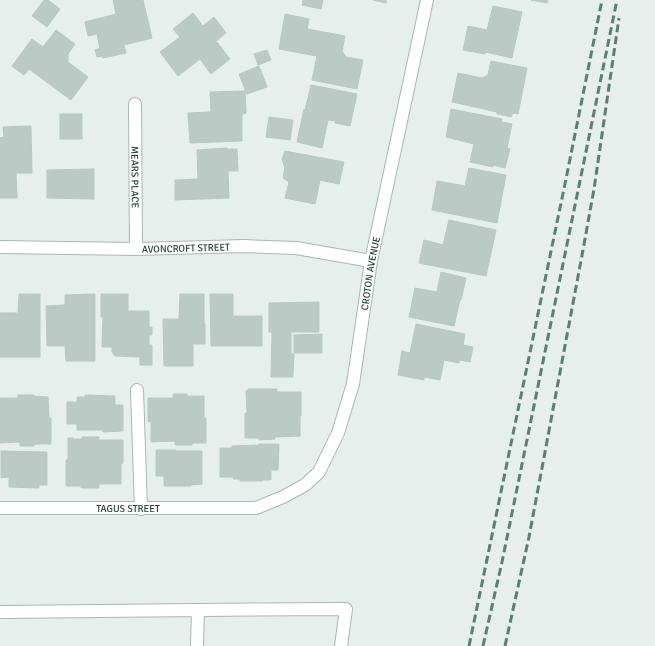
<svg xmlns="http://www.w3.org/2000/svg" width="655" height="646" viewBox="0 0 655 646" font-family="Signika,sans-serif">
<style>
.building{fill:#bbcac4;stroke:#b8c9c2}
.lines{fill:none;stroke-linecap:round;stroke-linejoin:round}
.lane-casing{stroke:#a8b8b2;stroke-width:14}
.street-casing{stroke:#a8b8b2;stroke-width:14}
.lane{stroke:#fff;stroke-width:12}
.street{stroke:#fff;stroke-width:12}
.rail{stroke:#5f7d75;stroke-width:3;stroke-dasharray:8 4;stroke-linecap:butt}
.labels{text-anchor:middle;stroke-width:4;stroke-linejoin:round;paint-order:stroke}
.street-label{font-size:10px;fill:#24423a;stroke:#f7fbf9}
</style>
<rect width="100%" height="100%" fill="#e6efeb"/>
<!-- building -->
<g class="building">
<polygon points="44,0 48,0 60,9 47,27 32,16"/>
<polygon points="113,0 143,0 152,38 124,45 126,53 103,58 102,56 97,57 95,50 100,48 97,34 88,36 85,22 116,14"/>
<polygon points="303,0 323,0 321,9 302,5"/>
<polygon points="373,0 386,0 386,3"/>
<polygon points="531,0 548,0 547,3"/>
<polygon points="493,6 522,12 512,58 485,52 485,54 463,50 468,26 487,30"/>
<polygon points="193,13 203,26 214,17 226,33 215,42 216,43 217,42 230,59 211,74 200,59 178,76 160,52 180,37 173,29"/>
<polygon points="285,14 309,19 307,29 345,36 342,51 346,57 363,60 357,89 312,80 317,56 279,49"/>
<polygon points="56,30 75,44 68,54 68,62 88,77 71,100 29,69 24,75 12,66 32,39 43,47"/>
<polygon points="267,50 271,60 258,65 254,54"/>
<polygon points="491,61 527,68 518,114 513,113 511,117 497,114 497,112 452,102 458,73 482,78 488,75"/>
<polygon points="259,66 267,87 247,94 239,74"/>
<polygon points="311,85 357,94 350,126 335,123 336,121 328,120 322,148 297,142 304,109 305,110"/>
<polygon points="245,91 246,113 242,114 242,141 190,143 188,113 211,112 210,92"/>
<polygon points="451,109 502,119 501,122 512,124 507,148 510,149 505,168 493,165 493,167 470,162 474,144 446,137"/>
<rect x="60" y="114" width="22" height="25"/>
<polygon points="269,117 293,120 290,140 266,137"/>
<polygon points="31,126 32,173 16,173 17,198 0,198 0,138 4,137 3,127"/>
<polygon points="227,148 227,149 237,149 238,171 228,171 229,198 175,200 175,180 198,179 197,150"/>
<polygon points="285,151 344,162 339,184 320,180 315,204 285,198 289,182 283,178 285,168 282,159"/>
<polygon points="469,168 506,175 497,223 432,210 437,181 465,186"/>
<polygon points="94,169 94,199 47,198 47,170"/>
<polygon points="449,220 496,230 486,276 419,263 424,240 443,245"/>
<polygon points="441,272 466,278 461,300 460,300 454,326 409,317 415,288 437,292"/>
<polygon points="19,294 40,294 40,357 0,357 0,313 18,313"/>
<polygon points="95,294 95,361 66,361 65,346 47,346 46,306 65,305 65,295"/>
<polygon points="101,294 128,294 128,311 149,311 149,327 152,327 152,335 149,335 149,345 152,345 152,365 140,365 140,357 115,356 112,352 112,347 102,347 103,317 101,317"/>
<polygon points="180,294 204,294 204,323 205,324 205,344 193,344 193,366 164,366 163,319 179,319"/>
<polygon points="210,294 233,294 233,316 262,316 262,346 211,346"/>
<polygon points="319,302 319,332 291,332 291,354 294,354 293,377 271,377 272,332 269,332 269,303"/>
<polygon points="416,324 465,334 463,345 473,347 470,362 460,360 459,363 444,360 440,380 424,377 424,380 398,375 402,351 410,353"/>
<polygon points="322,334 322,353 294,353 294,335"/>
<polygon points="248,389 277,389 277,392 301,392 301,416 300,416 300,436 275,437 275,439 259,440 259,438 245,438 245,413 247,413 246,391 248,391"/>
<polygon points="173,394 187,394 187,396 204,396 204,418 206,418 206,443 192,443 192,445 175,445 175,441 151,442 151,421 148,422 148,398 173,398"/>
<polygon points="18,395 34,395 34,396 48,397 49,418 51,418 51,444 35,444 34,446 20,446 20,442 0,443 0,398 18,398"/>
<polygon points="85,395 115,396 115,405 123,405 123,431 103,432 103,430 77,430 77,424 67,424 67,402 77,402 77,397 85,397"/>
<polygon points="82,437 99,437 99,440 123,440 123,463 121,464 121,484 99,484 99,488 81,488 81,486 66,486 66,460 68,460 68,438 73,438 73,439 82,439"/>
<polygon points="259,444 279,444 278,470 271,470 271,480 262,480 262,481 240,481 240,479 233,479 234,477 220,477 220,448 232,448 232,446 259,445"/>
<polygon points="156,450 176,450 176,451 202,451 202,484 191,485 191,486 164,486 164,476 156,476"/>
<polygon points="1,451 47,452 47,485 39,485 39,488 9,487 9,477 1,478"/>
</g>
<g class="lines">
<defs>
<g id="lane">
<polyline points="137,390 141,509"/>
<polyline points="198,610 346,609 341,646"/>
<polyline points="0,612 198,610 197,646"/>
</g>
<g id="street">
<path id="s1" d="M135 104 136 249"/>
<path id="s2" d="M0 247 136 249 244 246 296 248 371 261"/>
<path id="s3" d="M0 508H256L283 497 305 485 319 472 338 433 353 384 371 261 427 0"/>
</g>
</defs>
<!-- lane casing -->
<use href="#lane" class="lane-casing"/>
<!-- street casing -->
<use href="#street" class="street-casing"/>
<!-- lane -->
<use href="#lane" class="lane"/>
<!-- street -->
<use href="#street" class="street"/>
<!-- rail -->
<g class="rail">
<polyline points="469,646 566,179 602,0"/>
<polyline points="483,646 502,562 617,0"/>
<polyline points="505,646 529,537 583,250 594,189 619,18"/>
</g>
</g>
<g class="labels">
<!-- street labels -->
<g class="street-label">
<text dy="4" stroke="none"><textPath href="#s1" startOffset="73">MEARS PLACE</textPath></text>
<text dy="4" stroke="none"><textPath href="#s2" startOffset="186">AVONCROFT STREET</textPath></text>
<text dy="4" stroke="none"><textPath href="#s3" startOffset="536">CROTON AVENUE</textPath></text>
<text dy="4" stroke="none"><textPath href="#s3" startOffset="128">TAGUS STREET</textPath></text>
</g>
</g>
</svg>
